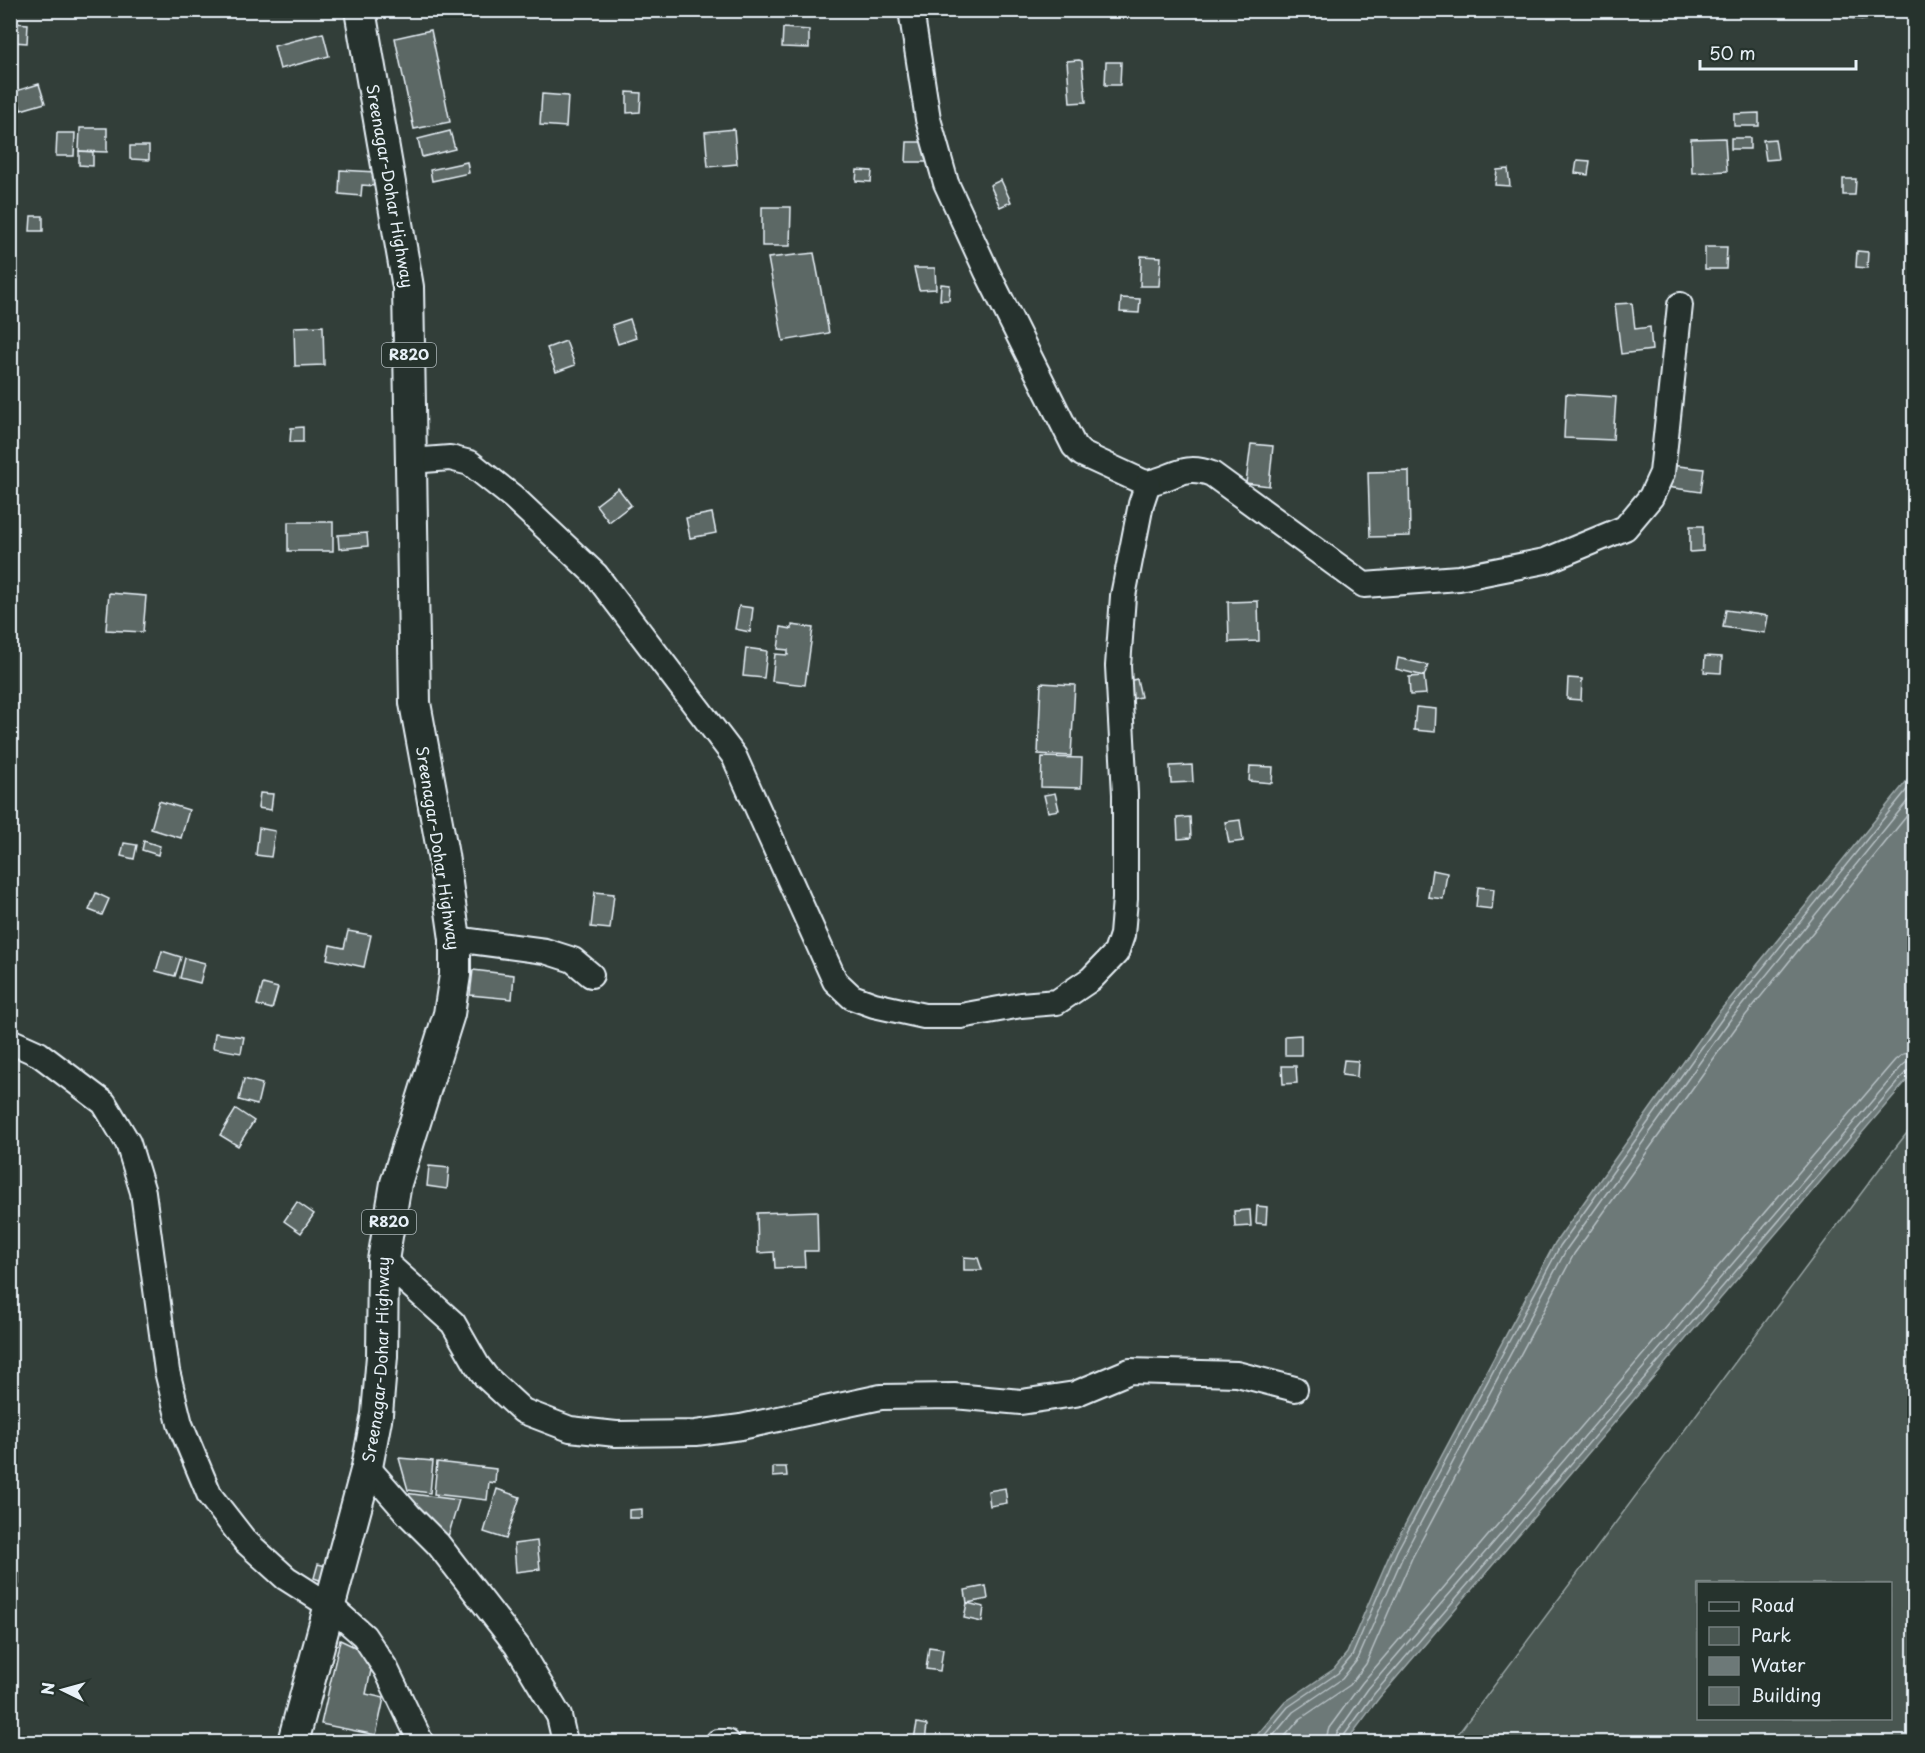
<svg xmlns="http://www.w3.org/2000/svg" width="1925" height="1753" viewBox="0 0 1925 1753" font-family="'Playpen Sans',sans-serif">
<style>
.green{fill:#495651;stroke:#98a4a4;stroke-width:1.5;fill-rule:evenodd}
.water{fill:#6d7978;stroke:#9ea9ab;stroke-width:1.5}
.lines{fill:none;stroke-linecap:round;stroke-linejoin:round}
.shore{stroke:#b7c1c5;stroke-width:1.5}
.building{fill:#5c6865;stroke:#e8f1f8;stroke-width:1.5}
.minor-casing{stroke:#e8f1f8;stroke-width:28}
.major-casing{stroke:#e8f1f8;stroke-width:34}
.minor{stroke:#26332d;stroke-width:24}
.major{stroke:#26332d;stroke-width:30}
.labels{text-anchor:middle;stroke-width:4.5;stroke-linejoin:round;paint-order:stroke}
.shield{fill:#26332d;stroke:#aeb8bb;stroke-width:1.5}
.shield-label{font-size:15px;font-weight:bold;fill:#e8f1f8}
.street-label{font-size:16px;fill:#e8f1f8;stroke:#26332d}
</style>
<rect width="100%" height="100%" fill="#323e39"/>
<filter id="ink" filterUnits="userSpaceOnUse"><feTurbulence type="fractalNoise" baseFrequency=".0167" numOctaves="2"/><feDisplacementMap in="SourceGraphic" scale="12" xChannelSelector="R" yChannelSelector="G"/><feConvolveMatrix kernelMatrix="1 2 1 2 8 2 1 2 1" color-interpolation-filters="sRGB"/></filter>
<g filter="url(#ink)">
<!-- green -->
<path class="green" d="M1914 1124V1742H1452L1889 1156ZM1698 1584H1890V1718H1698Z"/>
<!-- water -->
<polygon class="water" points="1914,772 1914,1072 1379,1698 1346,1742 1251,1742 1285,1702 1334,1669 1347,1653 1392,1549 1555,1243 1719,1012"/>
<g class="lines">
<!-- shore -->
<g class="shore">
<polyline points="1259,1742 1288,1707 1338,1673 1352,1656 1397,1551 1560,1246 1724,1016 1914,781"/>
<polyline points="1268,1742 1293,1712 1342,1679 1358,1659 1404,1554 1566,1250 1730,1020 1914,793"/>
<polyline points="1280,1742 1300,1719 1350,1685 1366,1664 1412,1558 1574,1254 1737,1026 1914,807"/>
<polyline points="1325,1742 1329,1728 1362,1683 1895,1060 1903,1054 1914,1052"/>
<polyline points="1334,1742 1337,1733 1368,1689 1902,1066 1907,1062 1914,1061"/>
<polyline points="1342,1742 1343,1737 1374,1694 1907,1071 1914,1069"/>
</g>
</g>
<!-- building -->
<g class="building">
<polygon points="1851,10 1867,10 1866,20 1850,18"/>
<polygon points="14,23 28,24 27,43 13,42"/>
<polygon points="783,28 809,30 809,48 782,47"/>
<polygon points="431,30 450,122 414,129 395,38"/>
<polygon points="323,33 329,56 280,69 274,46"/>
<polygon points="1079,60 1082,61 1086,102 1070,103 1067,61"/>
<polygon points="1106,62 1121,62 1120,85 1105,85"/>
<polygon points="39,84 45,103 21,110 16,91"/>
<polygon points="627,92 641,93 640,112 627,113"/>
<polygon points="542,94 568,96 566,127 540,125"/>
<polygon points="1759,113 1759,126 1734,126 1734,114"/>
<polygon points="80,128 107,128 107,152 79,151"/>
<polygon points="734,129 737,164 708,167 705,132"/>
<polygon points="450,131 455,149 422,157 418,139"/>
<polygon points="57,133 75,133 74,156 56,156"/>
<polygon points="1725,138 1727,171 1692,173 1691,139"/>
<rect x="1731" y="138" width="19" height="11"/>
<polygon points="1775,139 1778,159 1766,160 1763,140"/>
<polygon points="907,142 930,142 929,162 906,162"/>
<polygon points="130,146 149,146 149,160 130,159"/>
<polygon points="79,151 93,152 93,166 79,165"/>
<polygon points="1577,160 1590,161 1588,175 1575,173"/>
<polygon points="467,162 469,173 432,181 430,170"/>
<polygon points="1508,169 1510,186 1495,185 1497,170"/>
<polygon points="340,170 376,172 375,186 362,185 361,196 339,194"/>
<polygon points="857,170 872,171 871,182 856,181"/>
<polygon points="1843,179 1856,179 1855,195 1843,195"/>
<polygon points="1001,180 1011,202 1000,207 990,185"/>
<polygon points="762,207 791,207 790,246 762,246"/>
<polygon points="31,216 43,216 43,231 30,231"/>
<polygon points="1705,247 1727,247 1726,269 1705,269"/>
<polygon points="1857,251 1868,252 1867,268 1856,267"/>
<polygon points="814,253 829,333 783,341 768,258"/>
<polygon points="1141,256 1161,257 1159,286 1140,286"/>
<polygon points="914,268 935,268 936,289 919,290"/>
<polygon points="941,284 950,285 949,300 940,300"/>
<polygon points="1121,298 1140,299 1139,313 1120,312"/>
<polygon points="1632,303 1635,329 1650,327 1652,350 1621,354 1615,304"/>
<polygon points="630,319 636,338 618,344 612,325"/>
<polygon points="323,326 324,365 295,366 294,327"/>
<polygon points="566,341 575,365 556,372 547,348"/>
<polygon points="1566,394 1616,397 1613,440 1564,438"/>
<polygon points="303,427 303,442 290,442 291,428"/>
<polygon points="1251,444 1273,446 1269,486 1246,483"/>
<polygon points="1670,465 1704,469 1701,492 1667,487"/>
<polygon points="1409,471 1410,536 1370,537 1368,472"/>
<polygon points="618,488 631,505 609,522 596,505"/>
<polygon points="712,513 716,533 690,538 686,518"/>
<rect x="288" y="522" width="45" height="29"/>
<polygon points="1690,526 1703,526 1703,551 1690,552"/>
<polygon points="367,533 368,546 339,549 338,535"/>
<polygon points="109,593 146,596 143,632 106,630"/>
<polygon points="1258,601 1259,641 1229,642 1228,602"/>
<polygon points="739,606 753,608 750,632 735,629"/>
<polygon points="1726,610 1768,616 1765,633 1723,627"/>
<polygon points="792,625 813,628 805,685 772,681 775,654 788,655 788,650 778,649 781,627 792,629"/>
<polygon points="746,648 767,651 764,678 743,676"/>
<polygon points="1705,656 1722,657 1721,673 1704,672"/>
<polygon points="1398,658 1428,665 1424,676 1396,669"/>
<polygon points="1424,676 1426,694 1410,695 1409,677"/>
<polygon points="1568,678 1582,679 1581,700 1567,699"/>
<polygon points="1137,679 1141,697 1127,700 1123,682"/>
<polygon points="1041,683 1075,685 1071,756 1038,754"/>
<polygon points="1416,707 1436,709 1435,732 1414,730"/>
<polygon points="1042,757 1082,758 1081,788 1041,787"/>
<polygon points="1192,765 1193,782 1171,783 1170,766"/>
<polygon points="1250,766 1273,767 1272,783 1249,781"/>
<polygon points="260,793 273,794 271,810 258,808"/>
<polygon points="1055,793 1059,810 1048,812 1044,795"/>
<polygon points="159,801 189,810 181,838 151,829"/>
<polygon points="1190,817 1191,838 1178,839 1177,818"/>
<polygon points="1240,820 1243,841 1229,843 1225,822"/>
<polygon points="259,828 275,831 271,857 256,855"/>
<polygon points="144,841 160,846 158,855 142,850"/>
<polygon points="124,843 137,845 134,859 121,856"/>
<polygon points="1432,870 1447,873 1443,899 1428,897"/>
<polygon points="1478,887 1494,889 1492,909 1476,907"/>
<polygon points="595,892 614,894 610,929 591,927"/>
<polygon points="96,893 109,899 102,915 89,910"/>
<polygon points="348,931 371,935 364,967 327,959 330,945 344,948"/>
<polygon points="162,951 181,957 175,976 156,971"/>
<polygon points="185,958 205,963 200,983 180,978"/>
<polygon points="473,970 514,975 512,999 470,995"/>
<polygon points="263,984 278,988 272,1009 257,1005"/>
<polygon points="215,1033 244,1037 241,1053 213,1048"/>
<polygon points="1301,1035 1301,1055 1285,1055 1285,1036"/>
<polygon points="1344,1060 1358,1061 1357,1077 1342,1075"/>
<polygon points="1282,1066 1296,1066 1297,1083 1283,1084"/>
<polygon points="244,1079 262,1084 257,1105 239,1100"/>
<polygon points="236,1109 254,1121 238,1146 220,1135"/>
<polygon points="429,1166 449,1168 447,1189 427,1186"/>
<polygon points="297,1202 314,1214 301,1233 284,1221"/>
<polygon points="1257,1206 1267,1207 1266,1224 1256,1223"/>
<polygon points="1250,1210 1251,1226 1235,1227 1234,1211"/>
<polygon points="817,1211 818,1251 804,1251 805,1267 775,1268 774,1252 758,1253 757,1213"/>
<polygon points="964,1257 978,1258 982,1270 964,1270"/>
<polygon points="399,1458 433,1461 430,1493 408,1490"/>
<polygon points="437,1462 496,1469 495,1483 489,1482 487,1500 434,1494"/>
<polygon points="773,1467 786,1467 787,1476 773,1477"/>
<polygon points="1005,1488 1007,1503 990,1506 988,1491"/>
<polygon points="497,1489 520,1497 506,1539 484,1532"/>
<polygon points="397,1492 459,1500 447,1540"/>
<polygon points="642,1509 642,1518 629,1518 629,1510"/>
<polygon points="537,1541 540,1569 516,1572 514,1544"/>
<polygon points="318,1564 330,1567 325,1582 314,1578"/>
<rect x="10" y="1573" width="9" height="11"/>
<polygon points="986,1586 988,1599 967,1603 965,1590"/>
<polygon points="967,1603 984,1607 982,1622 964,1618"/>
<polygon points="340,1640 374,1656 366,1694 384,1698 376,1735 321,1724"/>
<polygon points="929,1647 943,1649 940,1671 926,1669"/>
<polygon points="917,1723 927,1725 925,1741 914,1739"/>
</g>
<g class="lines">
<defs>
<g id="minor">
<path d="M911 10 928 119 946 183 987 272 1074 446 1082 454 1145 483C1173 481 1180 462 1212 474L1364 585 1459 578 1545 561 1625 528 1651 497 1662 473 1680 305"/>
<polyline points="411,461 450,458 470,463 513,497 596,575 734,756 835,981 852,997 874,1005 924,1016 961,1016 1021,1005 1057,1002 1091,979 1116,953 1122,935 1125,899 1125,794 1118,666 1123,596 1141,504 1148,483"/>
<polyline points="455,939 545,951 573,960 591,975"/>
<polyline points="10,1041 39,1054 104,1103 128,1143 143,1192 167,1371 180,1424 210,1496 245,1541 286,1578 330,1606 364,1636 386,1669 421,1742"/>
<polyline points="383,1260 453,1323 477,1365 486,1377 523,1411 570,1429 616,1434 696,1433 741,1427 881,1397 954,1396 1021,1402 1075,1394 1130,1371 1237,1374 1295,1389"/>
<polyline points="367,1467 409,1515 438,1544 517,1646 559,1716 565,1742"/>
<polyline points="718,1742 727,1742"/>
</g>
<g id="major">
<path id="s1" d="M293 1742 367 1467 377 1414 382 1356 383 1260 396 1183 449 1014 455 975V939L443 855 415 703 408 287 360 10"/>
</g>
</defs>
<!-- minor casing -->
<use href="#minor" class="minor-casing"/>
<!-- major casing -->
<use href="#major" class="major-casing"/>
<!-- minor -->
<use href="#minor" class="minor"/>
<!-- major -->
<use href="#major" class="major"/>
</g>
</g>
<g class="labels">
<!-- shield labels -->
<g class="shield">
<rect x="382" y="343" width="54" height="24" rx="4.5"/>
<rect x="362" y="1210" width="54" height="24" rx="4.5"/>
</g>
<g class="shield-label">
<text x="409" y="360">R820</text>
<text x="389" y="1227">R820</text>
</g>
<!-- street labels -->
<g class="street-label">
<text transform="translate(390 186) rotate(80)" y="6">Sreenagar-Dohar Highway</text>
<text transform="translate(438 848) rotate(81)" y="6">Sreenagar-Dohar Highway</text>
<text dy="6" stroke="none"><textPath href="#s1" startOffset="393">Sreenagar-Dohar Highway</textPath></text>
</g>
</g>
<!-- margin -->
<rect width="1925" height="1753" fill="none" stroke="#26332d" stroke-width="36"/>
<rect x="18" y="18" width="1889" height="1717" fill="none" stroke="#e8f1f8" stroke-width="2" filter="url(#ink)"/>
<!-- legend -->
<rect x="1697" y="1582" width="195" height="138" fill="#26332d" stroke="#747f7e" stroke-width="1.5"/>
<rect x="1709" y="1602" width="30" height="9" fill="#26332d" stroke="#747f7e" stroke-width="1.5"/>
<text x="1751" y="1612" font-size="18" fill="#e8f1f8">Road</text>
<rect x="1709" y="1627" width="30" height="18" fill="#495651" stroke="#747f7e" stroke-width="1.5"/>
<text x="1751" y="1642" font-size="18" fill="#e8f1f8">Park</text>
<rect x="1709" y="1657" width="30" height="18" fill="#6d7978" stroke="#747f7e" stroke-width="1.5"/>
<text x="1751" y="1672" font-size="18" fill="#e8f1f8">Water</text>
<rect x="1709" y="1687" width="30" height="18" fill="#5c6865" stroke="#747f7e" stroke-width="1.5"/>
<text x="1751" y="1702" font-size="18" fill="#e8f1f8">Building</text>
<!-- north arrow -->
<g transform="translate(63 1690) rotate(275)" stroke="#26332d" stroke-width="4.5" paint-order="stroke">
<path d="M0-4.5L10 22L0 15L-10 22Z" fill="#e8f1f8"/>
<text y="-9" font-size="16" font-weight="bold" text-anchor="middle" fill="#e8f1f8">N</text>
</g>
<!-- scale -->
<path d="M1700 60v9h156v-9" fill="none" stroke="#e8f1f8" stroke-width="3"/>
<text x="1709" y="60" font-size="18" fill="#e8f1f8" stroke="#26332d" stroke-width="4.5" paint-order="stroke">50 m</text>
</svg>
